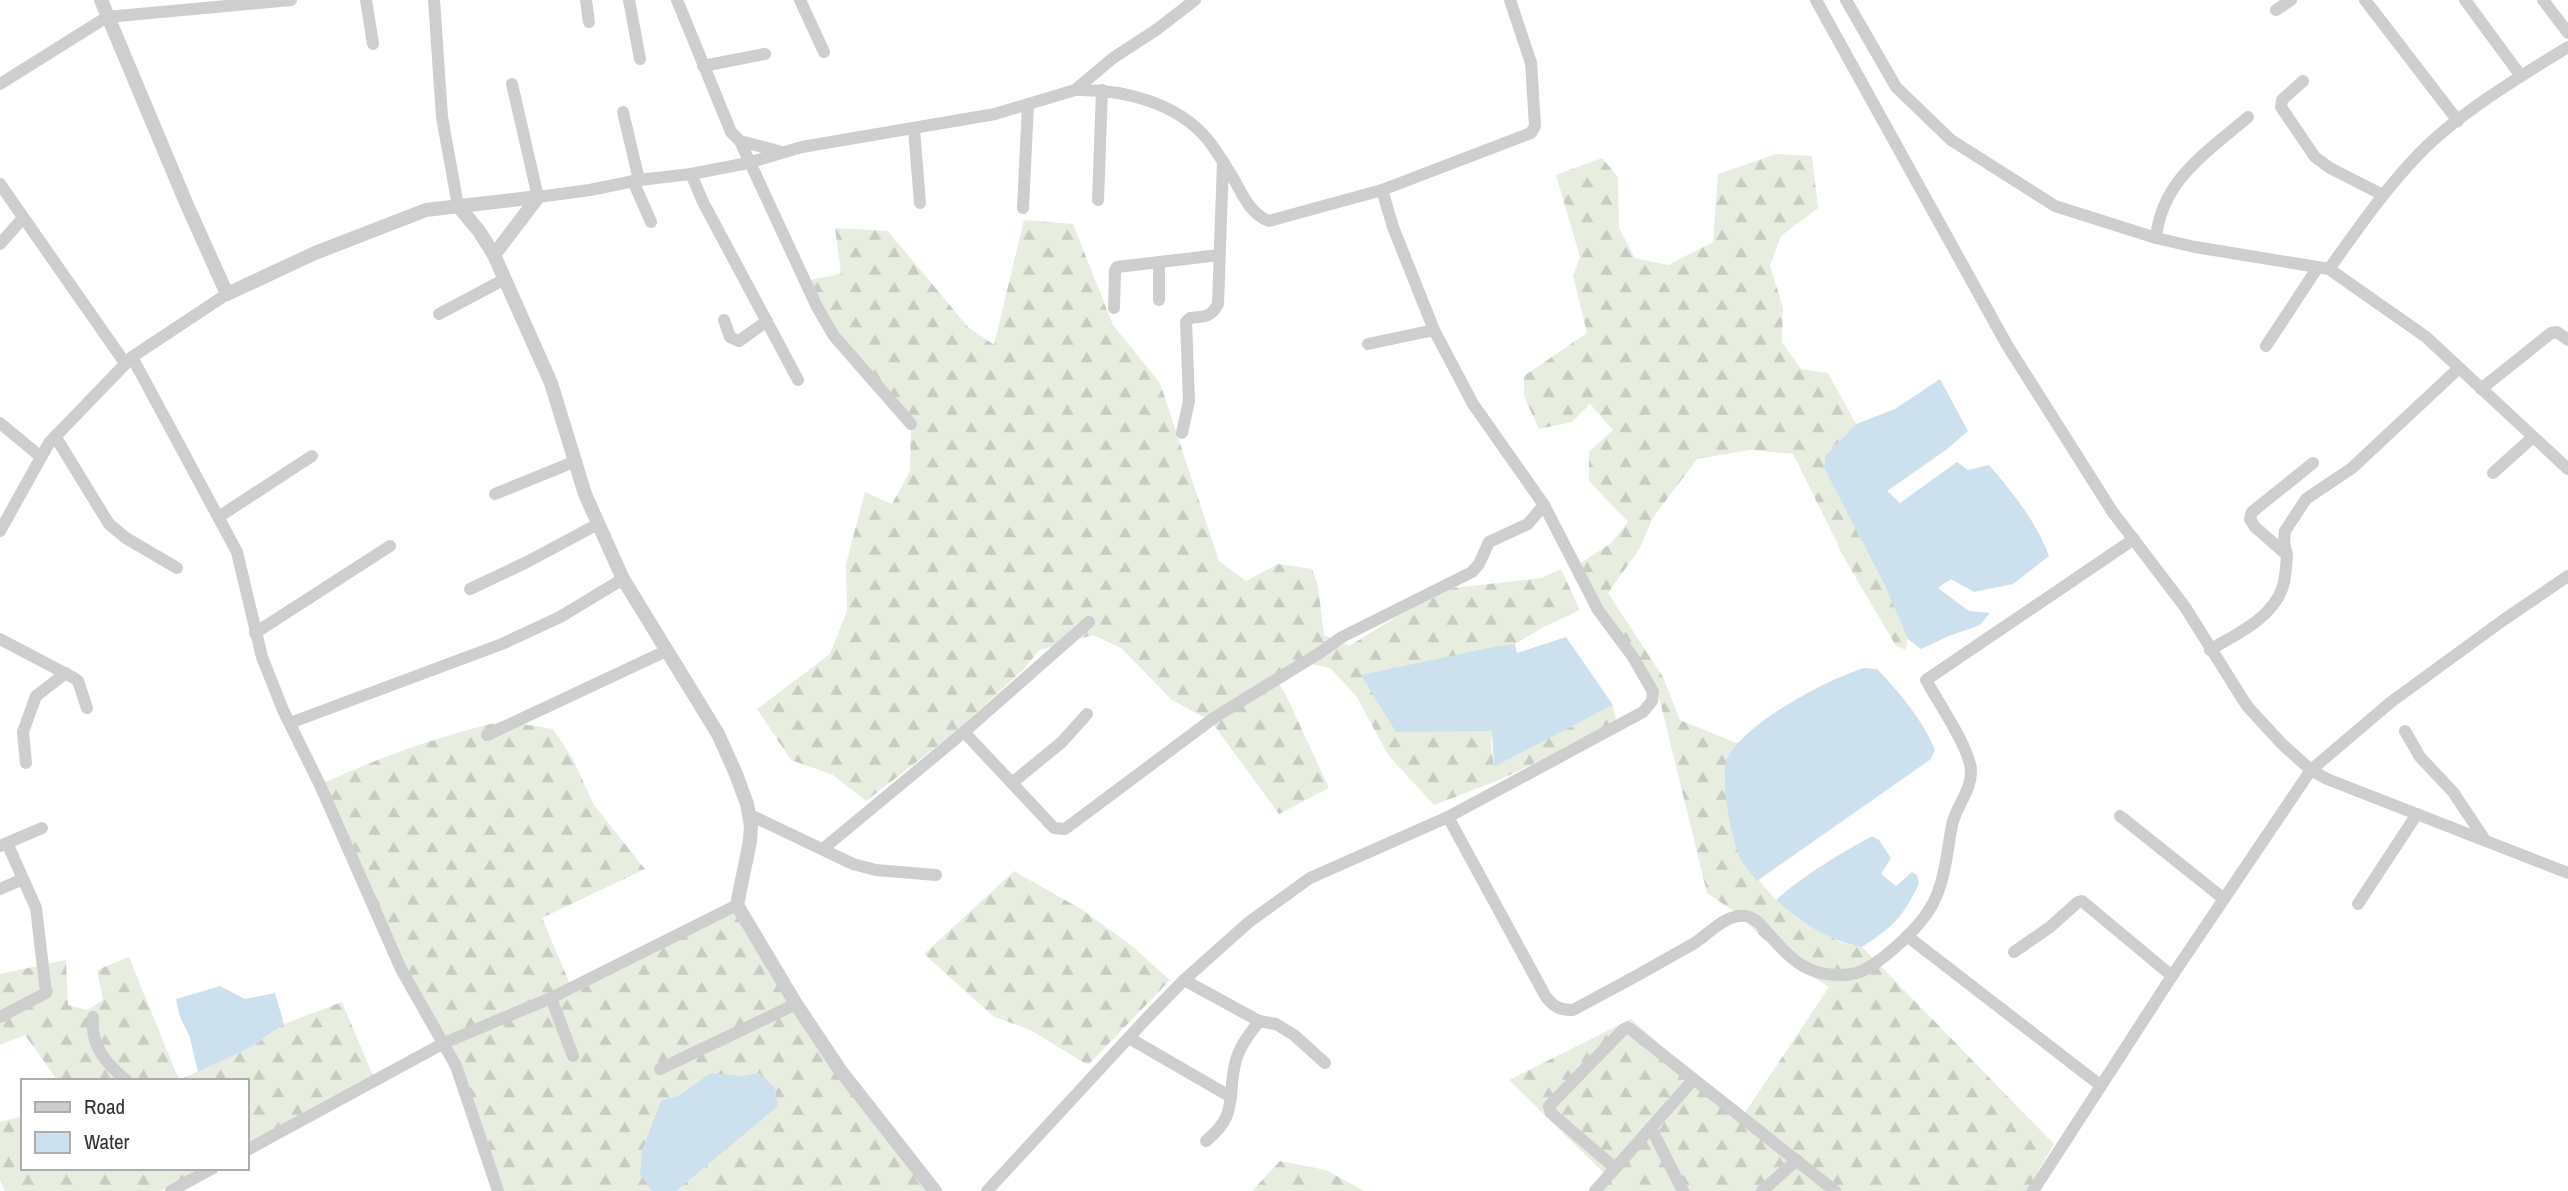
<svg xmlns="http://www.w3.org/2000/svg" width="2568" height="1191" viewBox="0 0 2568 1191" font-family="'Archivo Narrow',sans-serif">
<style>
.forest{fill:url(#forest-firs)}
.water{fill:#cce0ed}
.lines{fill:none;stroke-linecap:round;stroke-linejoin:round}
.minor{stroke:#cecece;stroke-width:12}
.tertiary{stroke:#cecece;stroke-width:14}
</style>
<defs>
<pattern id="forest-firs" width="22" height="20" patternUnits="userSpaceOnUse" patternTransform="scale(1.75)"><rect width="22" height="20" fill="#e7eee0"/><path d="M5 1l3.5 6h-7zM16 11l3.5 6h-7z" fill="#c7cdc1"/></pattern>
</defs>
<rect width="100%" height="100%" fill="#fff"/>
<!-- forest -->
<g class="forest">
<polygon points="1776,154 1812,156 1818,208 1781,236 1770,266 1783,308 1782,342 1801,369 1828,373 1856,424 1825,456 1824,468 1884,584 1908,639 1906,650 1896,646 1846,561 1793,454 1750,450 1697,459 1652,519 1640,548 1608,593 1663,677 1680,720 1739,744 1727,760 1724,777 1733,835 1741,860 1776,900 1839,942 1862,947 2054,1144 2027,1191 1597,1191 1609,1178 1509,1080 1631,1019 1742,1117 1829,987 1786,961 1738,914 1707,893 1659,697 1594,599 1579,564 1610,544 1628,522 1589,481 1589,452 1613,430 1590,404 1572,422 1539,429 1524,396 1524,376 1587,333 1573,276 1580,257 1556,175 1602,158 1618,177 1619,228 1635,258 1668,265 1713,242 1718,174"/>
<polygon points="1024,220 1073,224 1113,325 1160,383 1219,561 1246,581 1278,564 1312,569 1318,586 1324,635 1349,646 1398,616 1453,588 1541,578 1561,569 1580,610 1540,629 1515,644 1362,676 1396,731 1493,731 1491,743 1494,767 1613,705 1617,724 1499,780 1434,805 1388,755 1357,697 1330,668 1306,663 1279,684 1284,691 1329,788 1279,814 1211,721 1172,700 1121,648 1093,635 1039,650 1025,668 954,733 866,801 833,775 791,760 757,709 830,654 847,611 846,564 865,492 892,504 910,471 911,428 843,348 804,281 841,274 835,228 888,231 968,327 994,345"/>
<path d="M504 721 553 729 572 757 594 805 645 869 542 918 570 984 739 904 844 1071 935 1191H501L494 1167 407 967 321 784C381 757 440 735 504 721Z"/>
<polygon points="1014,871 1081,909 1132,946 1170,980 1088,1065 1032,1031 993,1016 924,954"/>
<polygon points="129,957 179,1080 251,1047 284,1024 342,1002 374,1078 247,1147 247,1081 58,1081 25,1035 0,1045 0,974 66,960 68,1005 87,1010 103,1000 97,970"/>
<polygon points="23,1116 23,1168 205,1168 160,1191 5,1191 0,1180 0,1122"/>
<polygon points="1280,1161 1326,1170 1364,1191 1252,1191"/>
</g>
<!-- water -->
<g class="water">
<path d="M1940 379 1968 431 1946 450 1887 491 1900 503 1957 462 1968 470 1989 465C2013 493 2036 521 2049 556L2013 584 1974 592 1951 579 1938 588 1969 611 1990 613 1980 625 1949 636 1921 649 1908 639 1884 584 1824 468 1825 456 1856 424 1895 409Z"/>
<polygon points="1566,637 1613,705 1494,767 1492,731 1396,732 1361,675 1498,646 1515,644 1517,653"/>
<path d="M1864 668 1877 669C1899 692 1923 720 1935 750L1931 759 1757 881C1752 874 1745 867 1741 860 1732 841 1719 778 1727 759 1744 723 1826 680 1864 668Z"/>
<path d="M1872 836 1879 840 1891 858 1881 874 1896 886 1912 872 1917 875 1919 884C1902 918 1894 926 1862 947 1827 940 1803 923 1776 900 1805 874 1838 855 1872 836Z"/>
<polygon points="220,986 245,999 275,993 284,1024 251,1047 198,1072 190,1038 179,1014 176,999"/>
<polygon points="711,1073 743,1076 759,1073 775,1088 778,1106 676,1191 652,1191 640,1174 642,1150 661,1101 678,1096"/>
</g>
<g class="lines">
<!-- minor -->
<g class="minor">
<polyline points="366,0 373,44"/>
<polyline points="434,0 442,117 458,206"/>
<polyline points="586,0 589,22"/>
<polyline points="629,0 640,59"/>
<polyline points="677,0 731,132 740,141 782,152"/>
<polyline points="800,0 824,52"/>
<polyline points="1816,0 2007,345 2112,511 2185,607 2247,706 2282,744 2311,770 2327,779 2568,873"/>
<polyline points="1846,0 1896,87 1951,140 2055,206 2156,238 2195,247 2329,269 2426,337 2568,469"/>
<polyline points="2365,0 2458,121"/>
<polyline points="2465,0 2521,76"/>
<polyline points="2543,0 2568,33"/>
<polyline points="2276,10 2291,0"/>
<polyline points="703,66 765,54"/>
<polyline points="2303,81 2282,100 2281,107 2315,157 2330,168 2383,195"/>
<polyline points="0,84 107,17 291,0"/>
<polyline points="512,84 538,197 590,190 639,180 691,174 748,163 802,147 995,114 1075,90 1113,58 1156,30 1195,0"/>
<path d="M1075 90C1122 89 1177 102 1208 140 1217 151 1224 164 1232 176 1242 193 1249 213 1269 221L1382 190 1531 133 1535 126 1531 63 1510 0"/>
<polyline points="623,112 639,180"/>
<polyline points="914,129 920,203"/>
<polyline points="740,141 817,307 834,336 911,424"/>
<polyline points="691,174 703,202 798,380"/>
<polyline points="633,181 651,222"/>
<polyline points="0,184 125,363"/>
<polyline points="1098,200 1102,90"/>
<polyline points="1023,208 1028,104"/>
<path d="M2156 238C2162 180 2206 153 2248 117"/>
<polyline points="0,244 23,218"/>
<path d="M2329 269C2357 230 2385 189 2419 154 2457 114 2521 76 2568 47"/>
<polyline points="227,294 132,357 237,552 262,657 283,710 320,785 401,969 456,1066 498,1191"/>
<polyline points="1159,300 1159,262"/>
<polyline points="1114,308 1115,271 1117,267 1219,255"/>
<polyline points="439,314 505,279"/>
<polyline points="724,320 730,337 739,341 767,321"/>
<polyline points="1368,344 1434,330"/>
<polyline points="2266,346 2318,267"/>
<polyline points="2481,389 2551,333 2557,332 2568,340"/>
<polyline points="0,423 41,457"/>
<path d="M1182 433 1189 401 1186 322 1190 318C1203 317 1212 317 1218 304L1223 162"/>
<polyline points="55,436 109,524 126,538 177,568"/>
<polyline points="2493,473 2533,437"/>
<polyline points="495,494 576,461"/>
<polyline points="220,516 312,456"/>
<polyline points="0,531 49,443 132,357"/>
<polyline points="2287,555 2284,543 2285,531 2306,499 2352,468 2459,368"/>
<polyline points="470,589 527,562 598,524"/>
<polyline points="255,633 390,546"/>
<polyline points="0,639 74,678 78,681 87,708"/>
<path d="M2210 650C2236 634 2271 619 2282 589 2286 579 2286 566 2287 555L2255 527 2250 519 2252 512 2313 463"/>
<polyline points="290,723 502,644 560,617 623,579"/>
<polyline points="2405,731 2420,757 2453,792 2485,840"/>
<polyline points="964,732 1054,828 1065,829 1215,717 1318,654 1342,637 1472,572 1479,564 1489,542 1528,524 1544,505"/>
<polyline points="487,735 666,651"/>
<polyline points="26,763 23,732 36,696 66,673"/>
<polyline points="1013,782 1062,742 1087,714"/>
<polyline points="750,815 853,864 876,870 936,875"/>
<polyline points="2120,816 2224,899"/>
<path d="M1448 817 1546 997C1554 1007 1560 1010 1573 1010 1613 989 1653 967 1693 944 1706 936 1719 921 1734 917 1744 914 1751 916 1759 923 1773 938 1790 961 1809 969 1825 976 1851 978 1866 969 1887 957 1919 928 1931 907 1945 883 1947 852 1952 825 1956 806 1972 790 1971 770 1969 747 1938 702 1926 680L2134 539"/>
<polyline points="0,846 42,828"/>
<polyline points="824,848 964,732 1089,622"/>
<polyline points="0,889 23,879"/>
<polyline points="2358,904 2417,814"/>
<polyline points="1907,936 2100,1085"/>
<polyline points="2014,952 2050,927 2078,902 2082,901 2172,976"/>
<polyline points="1184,980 1259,1021 1276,1024 1294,1035 1325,1063"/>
<polyline points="551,998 573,1056"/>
<polyline points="0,1017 46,993 36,908 7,843"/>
<path d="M93 1017C90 1045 106 1064 127 1081"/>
<polyline points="1129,1038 1231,1097"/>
<polyline points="660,1069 796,1004"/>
<polyline points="1651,1128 1683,1191"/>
<path d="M1206 1141C1240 1113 1226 1097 1236 1060 1240 1045 1250 1034 1259 1021"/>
<polyline points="247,1150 444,1043 551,998 737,905"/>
<polyline points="1615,1168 1551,1113 1549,1106 1623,1030 1629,1028 1835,1191"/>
<polyline points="171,1191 213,1168"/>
<polyline points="987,1191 1146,1019 1184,980 1249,922 1310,878 1448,817 1643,712 1652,701 1653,692 1633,657 1598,610 1544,505 1473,404 1434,330 1393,227 1382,190"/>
<polyline points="1595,1191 1693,1080"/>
<polyline points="1762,1191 1797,1160"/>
<polyline points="2033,1191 2172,976 2311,770 2391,702 2502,621 2568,576"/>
</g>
<!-- tertiary -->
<g class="tertiary">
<polyline points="101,0 187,205 227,294 315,253 426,210 538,197"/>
<polyline points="458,206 479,231 494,255 551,383 585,494 623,579 718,734 736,774 747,804 751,826 750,841 737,905 796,1004 840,1070 935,1191"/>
<polyline points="494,255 538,197"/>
</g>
</g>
<!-- legend -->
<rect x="21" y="1079" width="228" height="91" fill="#ffffff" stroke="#adadad" stroke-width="2"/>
<rect x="35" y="1102" width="35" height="10" fill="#cecece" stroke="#adadad" stroke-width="2"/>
<text x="84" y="1114" font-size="21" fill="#313131">Road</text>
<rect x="35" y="1132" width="35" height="21" fill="#cce0ed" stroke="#adadad" stroke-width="2"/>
<text x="84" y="1149" font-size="21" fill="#313131">Water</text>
</svg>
